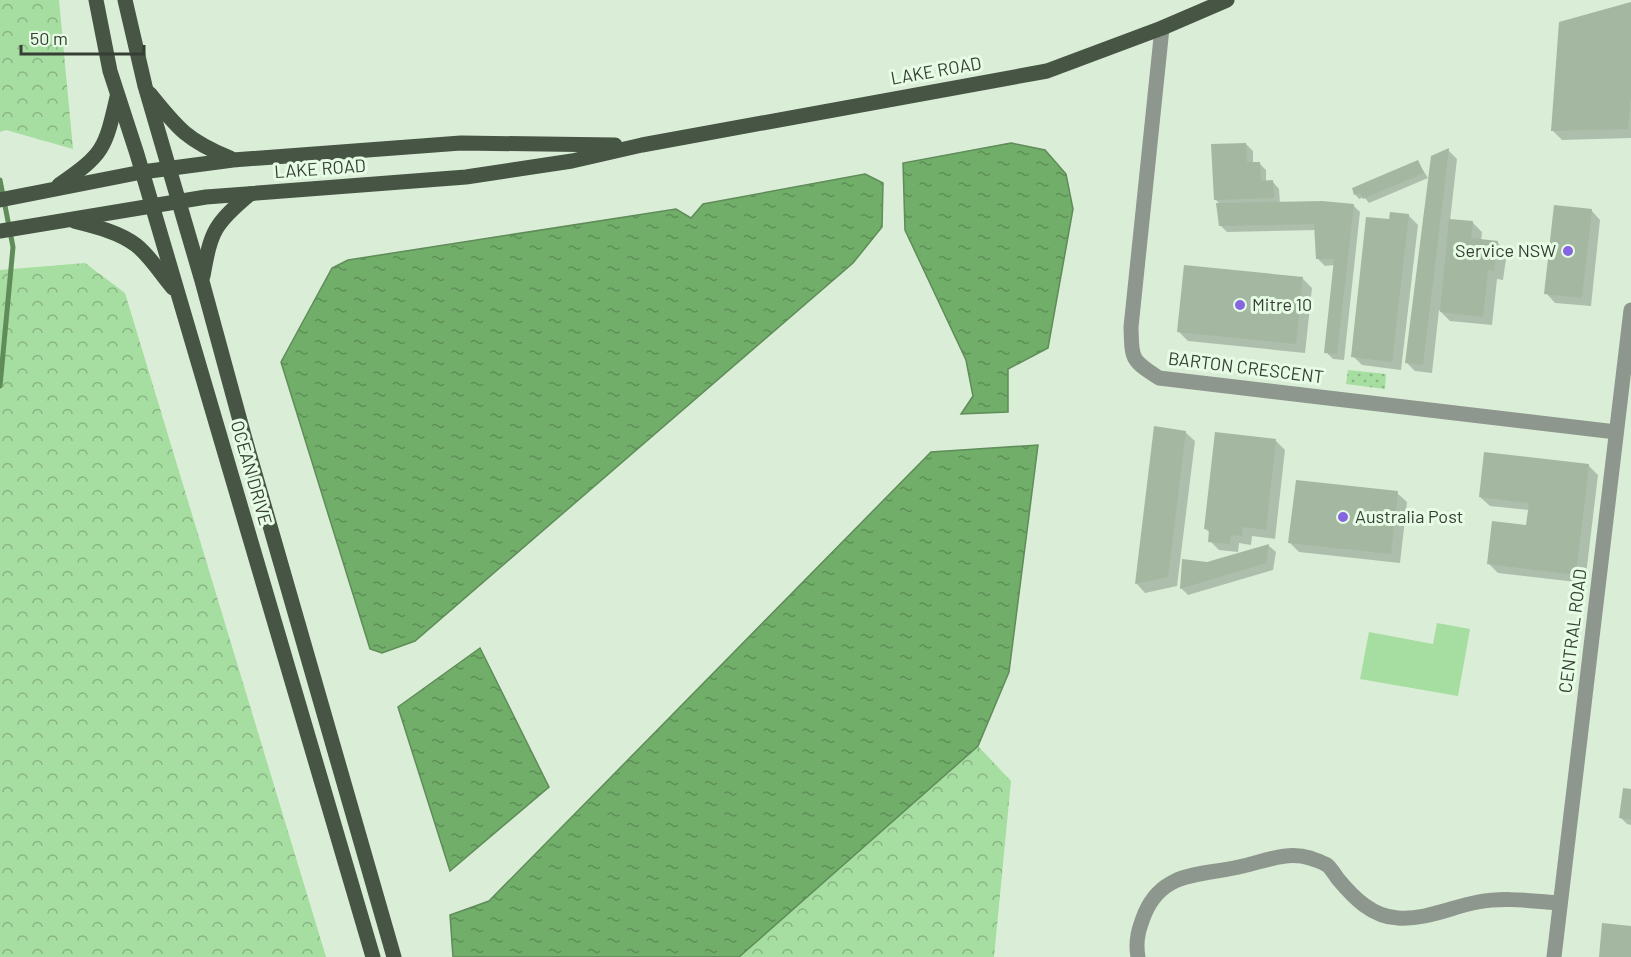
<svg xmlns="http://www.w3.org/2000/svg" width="1631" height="957" viewBox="0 0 1631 957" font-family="Barlow,sans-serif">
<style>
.grass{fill:url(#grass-dots)}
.forest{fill:url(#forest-crowns)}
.garden{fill:#a6dda0}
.water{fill:url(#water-ripples);stroke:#5f8c59;stroke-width:1.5}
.shadow{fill:#0003}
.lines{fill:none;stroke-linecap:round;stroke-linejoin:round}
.stream{stroke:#5f8c59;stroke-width:5}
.building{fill:#a4b7a1}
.minor{stroke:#8e978d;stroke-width:15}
.major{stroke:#465544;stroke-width:15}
.poi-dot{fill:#8565e0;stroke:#e7fce4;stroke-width:2}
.labels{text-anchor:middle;stroke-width:6;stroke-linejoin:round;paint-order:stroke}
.street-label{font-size:18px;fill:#363e35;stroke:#e7fce4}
.poi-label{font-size:18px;fill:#363e35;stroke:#e7fce4;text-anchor:start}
</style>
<defs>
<pattern id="grass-dots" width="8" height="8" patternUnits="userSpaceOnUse" patternTransform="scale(1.5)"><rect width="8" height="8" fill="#a6dda0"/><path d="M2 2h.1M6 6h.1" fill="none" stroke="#88b583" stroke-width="1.8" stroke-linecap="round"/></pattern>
<pattern id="forest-crowns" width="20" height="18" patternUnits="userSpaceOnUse" patternTransform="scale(1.5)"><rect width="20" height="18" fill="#a6dda0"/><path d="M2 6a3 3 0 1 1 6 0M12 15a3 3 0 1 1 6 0" fill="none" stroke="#88b583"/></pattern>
<pattern id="water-ripples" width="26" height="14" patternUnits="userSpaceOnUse" patternTransform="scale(1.5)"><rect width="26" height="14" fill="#70ae69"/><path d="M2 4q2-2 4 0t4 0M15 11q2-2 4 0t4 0" fill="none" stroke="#5d8f57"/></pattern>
</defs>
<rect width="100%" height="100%" fill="#daeed7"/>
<!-- grass -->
<polygon class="grass" points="1348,370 1386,374 1385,389 1346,384"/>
<!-- forest -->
<g class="forest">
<polygon points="0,0 59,0 73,149 6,130 0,132"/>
<polygon points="85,263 125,293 326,957 0,957 0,270"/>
<polygon points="978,746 1011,781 994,957 739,957"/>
</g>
<!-- garden -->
<polygon class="garden" points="1437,623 1470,629 1458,696 1360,679 1369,632 1433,644"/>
<!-- water -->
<g class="water">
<polygon points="1011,143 1045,150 1066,174 1073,209 1048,348 1008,369 1008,412 961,414 973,396 966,360 905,230 903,163"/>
<polygon points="865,174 883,183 882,227 853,263 415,641 382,653 370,649 281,362 332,268 348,260 676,209 691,218 703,204"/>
<polygon points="1038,445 1009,672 978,746 739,957 453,957 450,915 489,901 931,452"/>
<polygon points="480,648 549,787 450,871 398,707"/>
</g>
<!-- shadow -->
<g class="shadow">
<polygon points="1631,4 1631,138 1562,140 1553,131"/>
<polygon points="1246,144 1253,151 1253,164 1259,163 1266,170 1266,182 1273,182 1279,189 1280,204 1353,205 1360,212 1344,360 1333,359 1326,352 1335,265 1325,266 1318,259 1316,230 1227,232 1220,225 1221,205 1215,199"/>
<polygon points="1448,150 1457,159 1450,221 1473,223 1482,232 1481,241 1497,242 1507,252 1503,280 1497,279 1492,325 1450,321 1439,310 1432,373 1415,371 1406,362"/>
<polygon points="1418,162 1428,178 1369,203 1364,197 1359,199 1355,194"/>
<polygon points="1591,210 1600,220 1591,306 1555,303 1546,293"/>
<polygon points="1408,215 1418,225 1401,370 1362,365 1353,356 1390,220"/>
<polygon points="1302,278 1312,288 1305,353 1188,341 1179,332"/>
<polygon points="1185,432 1195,441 1177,586 1145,593 1136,583"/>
<polygon points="1275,440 1285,450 1275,539 1252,536 1251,545 1239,543 1238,552 1219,550 1210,541 1210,533 1206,529"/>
<polygon points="1588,465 1598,475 1585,583 1498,573 1489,564 1527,526 1529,510 1490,506 1480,497"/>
<polygon points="1397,493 1407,502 1400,563 1299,552 1290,543"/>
<polygon points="1269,546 1276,552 1273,570 1188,595 1181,588 1207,564"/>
<polygon points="1631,790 1631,825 1627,824 1620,817"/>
</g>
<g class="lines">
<!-- stream -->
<polyline class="stream" points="0,180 13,247 0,386"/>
</g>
<!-- building -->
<g class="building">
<polygon points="1631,2 1631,94 1628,129 1551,131 1559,22"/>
<polygon points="1246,143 1247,162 1260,162 1261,181 1273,180 1274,198 1214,200 1211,144"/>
<polygon points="1449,148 1423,365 1405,363 1431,156"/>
<polygon points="1418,160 1424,173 1363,199 1360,193 1354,195 1352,188"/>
<polygon points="1322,201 1354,204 1337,354 1324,353 1334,259 1316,259 1314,224 1219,226 1216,203"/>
<polygon points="1554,205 1592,209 1582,298 1544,294"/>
<polygon points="1390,212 1409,214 1392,362 1351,357 1366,217 1389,219"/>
<polygon points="1449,219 1473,221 1471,238 1498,241 1494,271 1488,270 1483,317 1440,312"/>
<polygon points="1184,265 1303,277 1296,344 1177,332"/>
<polygon points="1154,426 1186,431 1168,577 1135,584"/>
<polygon points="1215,432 1276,439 1266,530 1243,527 1242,536 1231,535 1230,544 1208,542 1209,530 1204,529"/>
<polygon points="1484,452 1589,464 1576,575 1487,564 1492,521 1526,525 1529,503 1479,497"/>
<polygon points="1296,480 1398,491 1391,554 1288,543"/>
<polygon points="1269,544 1266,563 1180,589 1182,559 1207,562"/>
<polygon points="1623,788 1631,789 1631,820 1619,818"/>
<polygon points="1602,923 1631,926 1631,957 1599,957"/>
</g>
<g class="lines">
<!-- minor -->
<g class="minor">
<path d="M1162 28 1131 327C1132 360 1131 360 1159 378L1616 432"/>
<path d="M1138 957C1135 940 1139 928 1145 913 1164 869 1204 876 1243 866 1265 861 1287 851 1310 858 1315 860 1322 862 1327 865 1331 868 1335 875 1338 879 1353 897 1372 917 1398 918 1426 920 1451 907 1478 902 1505 897 1532 901 1560 903"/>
<polyline points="1554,957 1631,310"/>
</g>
<!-- major -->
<g class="major">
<polyline points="96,0 110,71 137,154 373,957"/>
<polyline points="125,0 145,86 202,281 245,439 394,957"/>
<path d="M150 94C178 129 188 141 230 158"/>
<path d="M59 185C104 154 105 149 117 97"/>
<polyline points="0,200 142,172 233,160 461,143 615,145"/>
<path d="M74 221C94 226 119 232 136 245 150 256 161 274 173 288"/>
<polyline points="0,231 206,197 466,177 572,161 642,145 1047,71 1162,28 1227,0"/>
<path d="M203 276C211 231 214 224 250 194"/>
</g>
</g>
<!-- markers -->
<g class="poi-dot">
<circle cx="1568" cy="251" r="6"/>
<circle cx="1240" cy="305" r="6"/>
<circle cx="1343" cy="517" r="6"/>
</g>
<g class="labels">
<!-- street labels -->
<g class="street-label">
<text transform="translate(936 71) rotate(-10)" y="6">LAKE ROAD</text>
<text transform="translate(320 169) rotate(-4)" y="6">LAKE ROAD</text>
<text transform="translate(1246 368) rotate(7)" y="6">BARTON CRESCENT</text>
<text transform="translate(251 473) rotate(74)" y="6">OCEAN DRIVE</text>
<text transform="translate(1573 631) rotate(-83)" y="6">CENTRAL ROAD</text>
</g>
<!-- poi labels -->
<g class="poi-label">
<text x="1556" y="257" text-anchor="end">Service NSW</text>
<text x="1252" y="311">Mitre 10</text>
<text x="1355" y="523">Australia Post</text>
</g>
</g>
<!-- scale -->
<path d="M21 45v9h123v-9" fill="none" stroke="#363e35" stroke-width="3"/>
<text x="30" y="45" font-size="18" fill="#363e35" stroke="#e7fce4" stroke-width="4.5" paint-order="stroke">50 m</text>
</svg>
